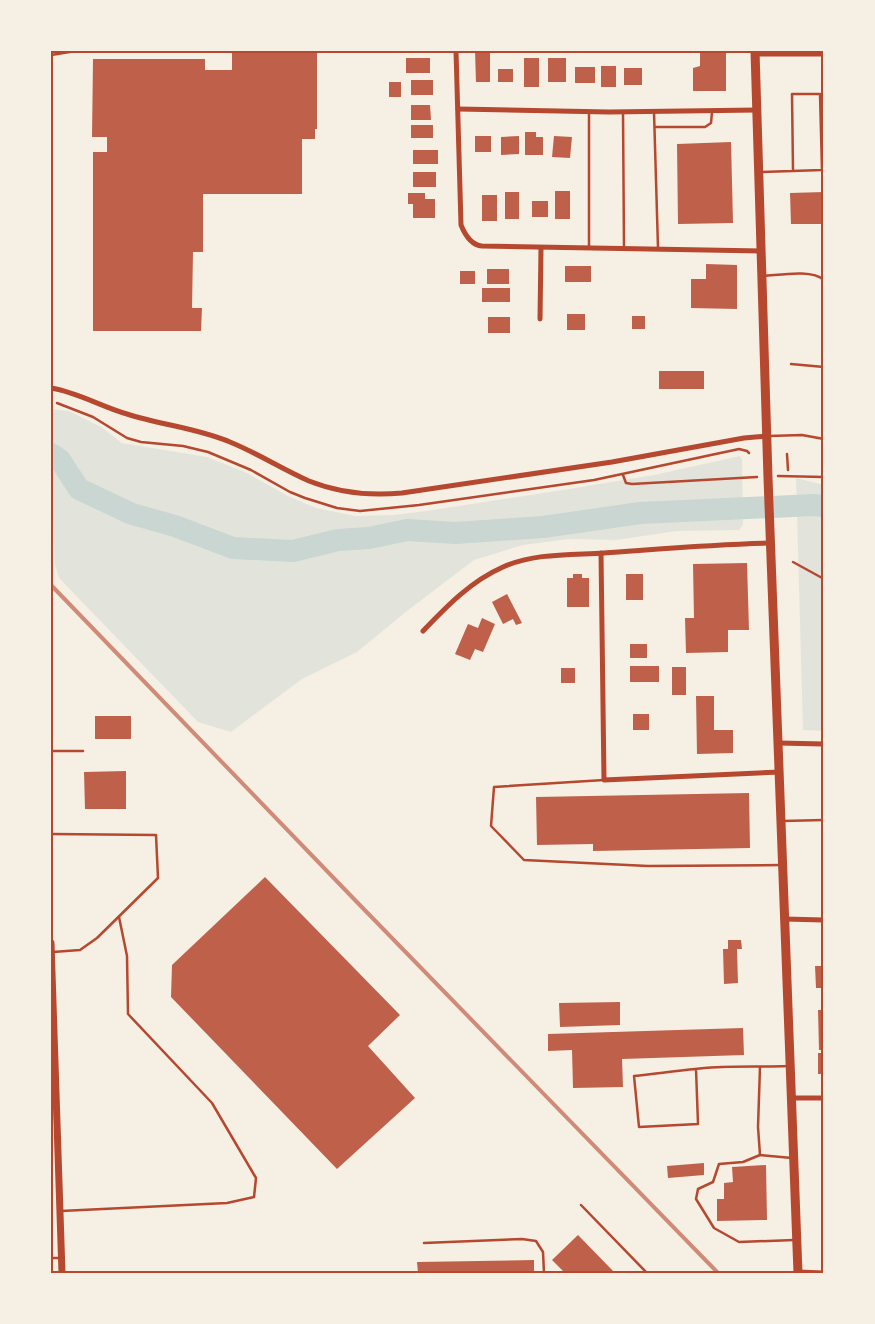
<svg xmlns="http://www.w3.org/2000/svg" width="875" height="1324" viewBox="0 0 875 1324" font-family="Overpass,sans-serif">
<style>
.green{fill:#e2e4dc}
.lines{fill:none;stroke-linecap:round;stroke-linejoin:round}
.river{stroke:#c9d6d2;stroke-width:22}
.building{fill:#bf614a}
.path{stroke:#b5482f;stroke-width:2.5}
.service{stroke:#b5482f;stroke-width:2.5}
.minor{stroke:#b5482f;stroke-width:5}
.tertiary{stroke:#b5482f;stroke-width:7}
.primary{stroke:#b5482f;stroke-width:9}
.rail{stroke:#cf8b77;stroke-width:4}
.neatline{fill:none;stroke:#b5482f;stroke-width:2}
</style>
<rect width="100%" height="100%" fill="#f6efe4"/>
<!-- green -->
<g class="green">
<polygon points="52,409 69,411 101,427 122,443 207,457 245,472 288,496 316,508 356,516 394,515 433,510 569,489 654,475 740,456 742,460 743,525 739,530 677,531 616,540 568,539 523,545 474,560 407,611 357,652 302,679 231,732 198,722 59,578 55,565 51,464"/>
<polygon points="796,478 824,485 824,731 803,730"/>
</g>
<g class="lines">
<!-- river -->
<polyline class="river" points="51,454 60,460 79,489 132,514 175,526 233,548 293,551 338,540 369,538 407,530 455,533 543,527 640,513 814,505 824,506"/>
</g>
<!-- building -->
<g class="building">
<polygon points="232,51 317,51 317,129 315,129 315,139 302,139 302,194 203,194 203,252 193,252 192,308 202,308 201,331 93,331 93,152 107,152 107,137 92,137 93,59 205,59 205,70 232,70"/>
<polygon points="475,51 490,51 490,82 476,82"/>
<polygon points="726,52 726,91 693,91 693,68 700,66 700,53"/>
<rect x="406" y="58" width="24" height="15"/>
<rect x="524" y="58" width="15" height="29"/>
<rect x="548" y="58" width="18" height="24"/>
<rect x="601" y="66" width="15" height="21"/>
<rect x="575" y="67" width="20" height="16"/>
<rect x="624" y="68" width="18" height="17"/>
<rect x="498" y="69" width="15" height="13"/>
<rect x="411" y="80" width="22" height="15"/>
<rect x="389" y="82" width="12" height="15"/>
<polygon points="411,105 430,105 431,120 411,120"/>
<rect x="411" y="125" width="22" height="13"/>
<polygon points="525,132 536,132 536,137 543,137 543,155 525,155"/>
<rect x="475" y="136" width="16" height="16"/>
<polygon points="519,136 519,154 501,155 501,137"/>
<polygon points="554,136 572,137 570,158 552,157"/>
<polygon points="731,142 733,223 678,224 677,144"/>
<rect x="413" y="150" width="25" height="14"/>
<rect x="413" y="172" width="23" height="15"/>
<rect x="555" y="191" width="15" height="28"/>
<rect x="505" y="192" width="14" height="27"/>
<polygon points="824,192 824,224 791,224 790,193"/>
<polygon points="408,193 425,193 425,199 435,199 435,218 413,218 413,204 408,204"/>
<rect x="482" y="195" width="15" height="26"/>
<rect x="532" y="201" width="16" height="16"/>
<polygon points="706,264 737,265 737,309 691,308 691,279 706,279"/>
<rect x="565" y="266" width="26" height="16"/>
<rect x="487" y="269" width="22" height="15"/>
<rect x="460" y="271" width="15" height="13"/>
<rect x="482" y="288" width="28" height="14"/>
<rect x="567" y="314" width="18" height="16"/>
<rect x="632" y="316" width="13" height="13"/>
<rect x="488" y="317" width="22" height="16"/>
<rect x="659" y="371" width="45" height="18"/>
<polygon points="747,563 749,630 728,630 728,652 686,653 685,618 694,618 693,564"/>
<polygon points="573,574 582,574 582,578 589,578 589,607 567,607 567,578 573,578"/>
<rect x="626" y="574" width="17" height="26"/>
<polygon points="507,594 522,623 516,625 513,619 503,624 492,602"/>
<polygon points="482,618 495,624 483,652 475,649 470,660 455,654 468,624 478,628"/>
<rect x="630" y="644" width="17" height="14"/>
<rect x="630" y="666" width="29" height="16"/>
<rect x="672" y="667" width="14" height="28"/>
<rect x="561" y="668" width="14" height="15"/>
<polygon points="696,696 714,696 714,730 733,730 733,753 697,754"/>
<rect x="633" y="714" width="16" height="16"/>
<rect x="95" y="716" width="36" height="23"/>
<polygon points="126,771 126,809 85,809 84,772"/>
<polygon points="749,793 750,848 593,851 593,844 537,845 536,797"/>
<polygon points="265,877 400,1015 368,1046 415,1098 337,1169 171,997 172,965"/>
<polygon points="728,940 741,940 742,949 737,949 738,983 724,984 723,949 728,949"/>
<polygon points="815,966 824,966 824,988 816,988"/>
<polygon points="620,1002 620,1025 560,1027 559,1003"/>
<polygon points="818,1010 824,1010 824,1050 819,1050"/>
<polygon points="743,1028 744,1055 622,1059 623,1087 573,1088 572,1050 548,1051 548,1034"/>
<rect x="818" y="1053" width="6" height="21"/>
<polygon points="704,1163 704,1175 668,1178 667,1166"/>
<polygon points="766,1165 767,1220 717,1221 717,1199 724,1199 724,1183 733,1182 732,1167"/>
<polygon points="578,1235 615,1273 565,1273 552,1260"/>
<polygon points="534,1260 534,1273 418,1273 417,1262"/>
</g>
<g class="lines">
<!-- path -->
<g class="path">
<polyline points="791,364 824,367"/>
<polyline points="57,403 93,417 127,438 141,442 183,446 208,452 251,470 290,492 305,498 337,508 360,511 419,505 594,480 739,449 747,451 749,453"/>
<polyline points="787,454 788,470"/>
<polyline points="623,475 626,483 632,484 757,477"/>
<polyline points="778,476 824,477"/>
<polyline points="793,562 824,579"/>
</g>
<!-- service -->
<g class="service">
<polyline points="51,55 76,51"/>
<polyline points="654,112 658,248"/>
<polyline points="589,113 589,248"/>
<polyline points="623,113 624,248"/>
<polyline points="655,127 705,127 711,123 712,112"/>
<polyline points="761,172 822,170 820,94 792,94 793,170"/>
<path d="M764 276C780 275 812 269 824 280"/>
<polyline points="769,436 802,435 824,439"/>
<polyline points="51,751 83,751"/>
<polyline points="604,780 494,787 491,826 524,860 648,866 781,865"/>
<polyline points="783,821 824,820"/>
<polyline points="51,834 156,835 158,878 97,938 80,950 53,952"/>
<polyline points="760,1067 758,1127 760,1155 792,1158"/>
<path d="M696 1069 698 1124 639 1127 634 1076C663 1073 693 1068 722 1067 744 1066 766 1067 788 1066"/>
<polyline points="760,1155 743,1162 719,1164 713,1182 698,1189 696,1199 714,1228 739,1242 794,1240"/>
<polyline points="581,1205 647,1273"/>
<polyline points="61,1211 227,1203 254,1197 256,1178 212,1103 128,1014 127,956 119,917"/>
<polyline points="424,1243 522,1239 536,1241 543,1252 544,1273"/>
<polyline points="51,1258 60,1258"/>
</g>
<!-- minor -->
<g class="minor">
<path d="M456 51 461 225C465 235 471 245 482 246L762 251"/>
<polyline points="755,54 824,54"/>
<polyline points="458,109 609,112 757,110"/>
<polyline points="540,319 541,248"/>
<path d="M51 388C77 392 102 407 127 414 161 425 197 428 230 442 257 453 282 469 309 481 339 493 370 496 402 493L612 462 744 438 767 436"/>
<polyline points="601,553 604,780 780,772"/>
<path d="M423 631C447 606 471 581 503 567 534 553 570 555 604 553 660 549 715 544 771 543"/>
<polyline points="778,743 824,744"/>
<polyline points="784,919 824,920"/>
<polyline points="793,1098 824,1098"/>
<polyline points="798,1272 824,1273"/>
</g>
<!-- tertiary -->
<polyline class="tertiary" points="51,943 62,1273"/>
<!-- primary -->
<polyline class="primary" points="755,51 768,478 798,1273"/>
<!-- rail -->
<polyline class="rail" points="51,585 353,898 718,1273"/>
</g>
<!-- border -->
<rect width="875" height="1324" fill="none" stroke="#f6efe4" stroke-width="105"/>
<rect x="52" y="52" width="770" height="1220" class="neatline"/>
</svg>
